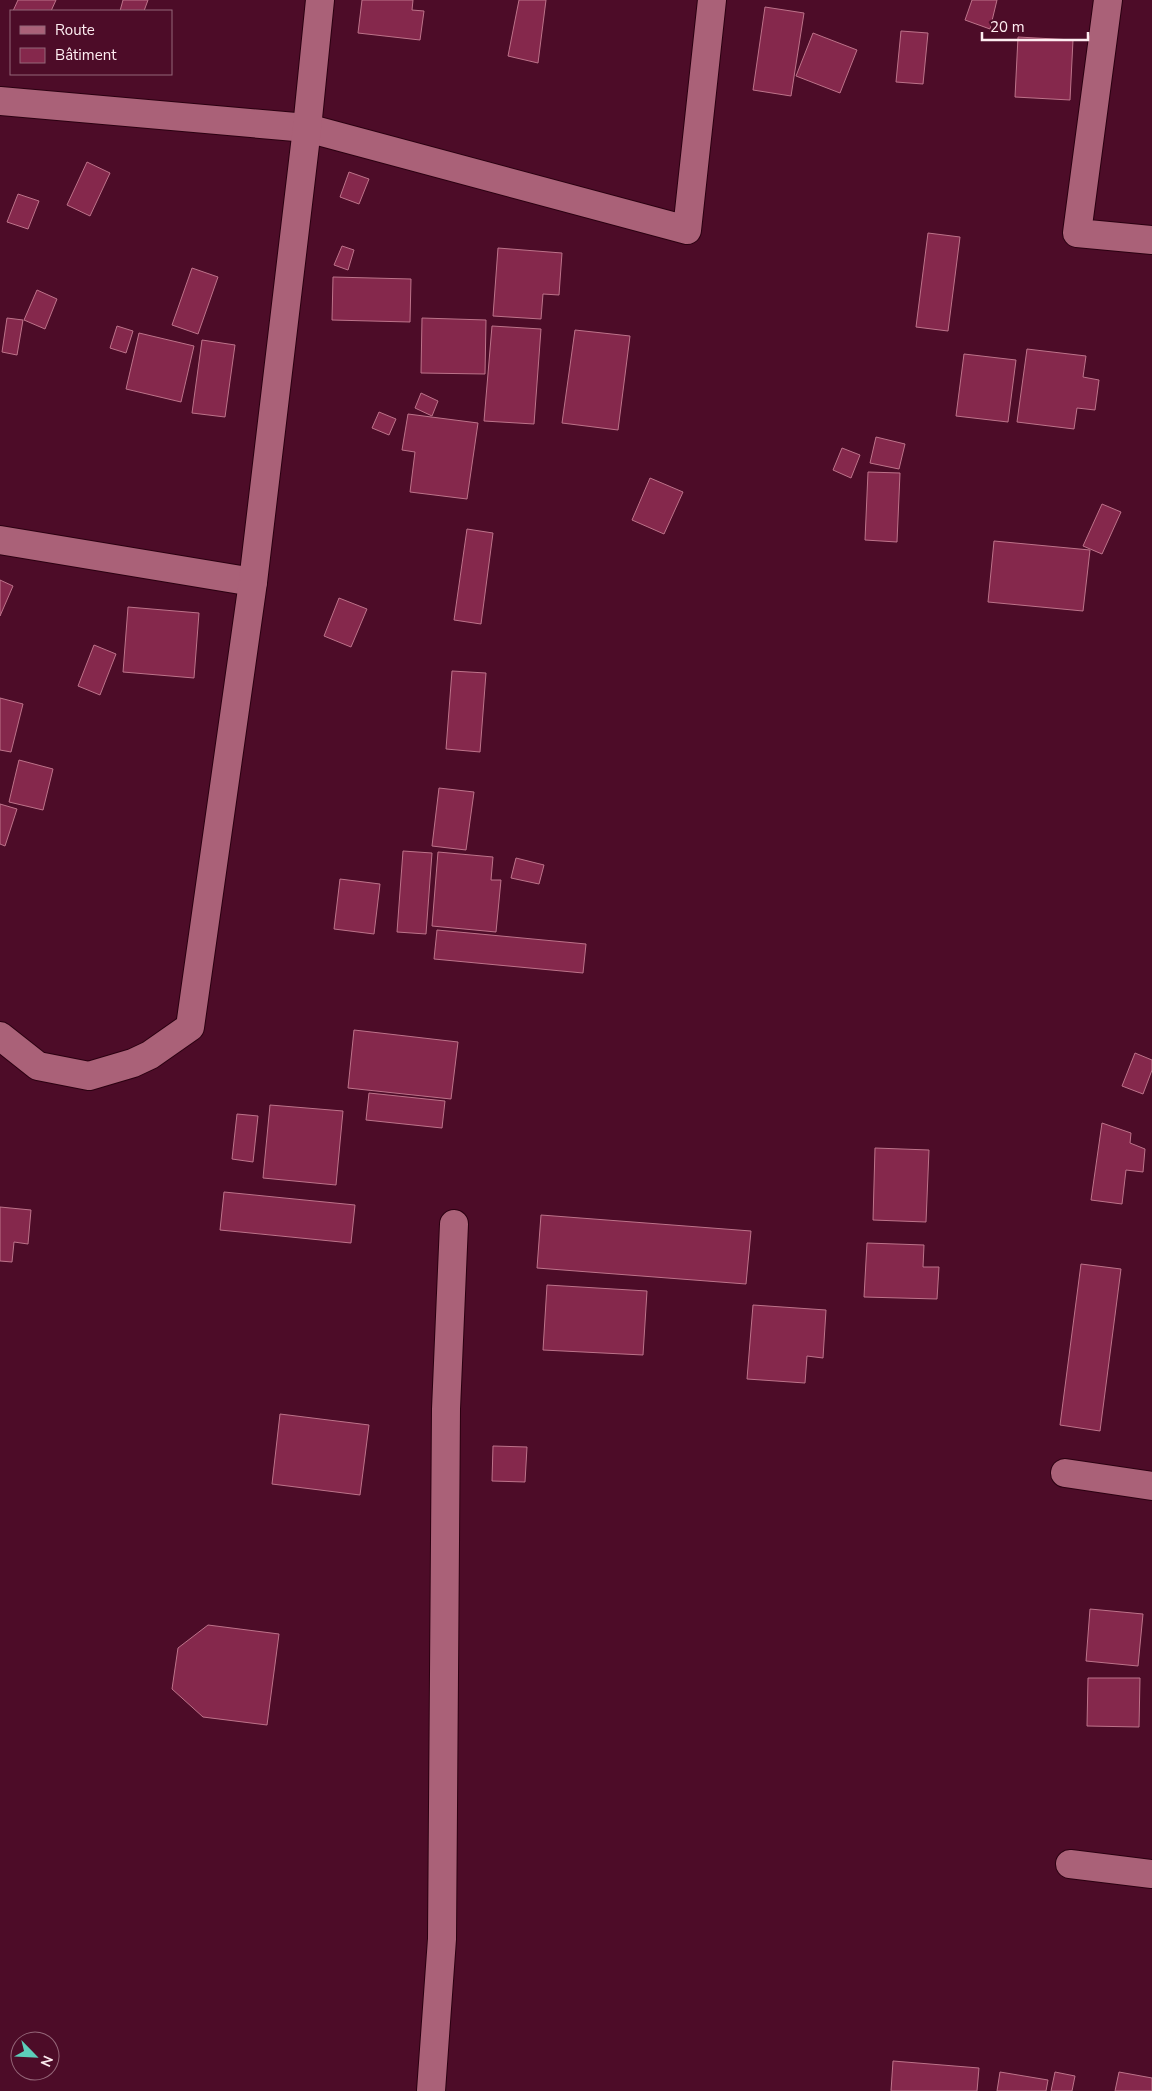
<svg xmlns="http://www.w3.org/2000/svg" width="1152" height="2091" viewBox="0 0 1152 2091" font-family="'Nunito Sans',sans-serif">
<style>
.building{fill:#85284c;stroke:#bd738a}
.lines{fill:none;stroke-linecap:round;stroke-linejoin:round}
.street-casing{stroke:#2b0011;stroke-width:30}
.street{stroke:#aa6178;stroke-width:28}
</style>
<rect width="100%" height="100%" fill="#4d0c28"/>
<!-- building -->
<g class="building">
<polygon points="18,0 56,0 51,11 13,11"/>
<polygon points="123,0 148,0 144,11 120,11"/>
<polygon points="362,0 413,0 412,10 424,11 420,40 358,33"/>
<polygon points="519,0 546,0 538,63 508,56"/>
<polygon points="972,0 997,0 990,29 965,20"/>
<polygon points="765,7 804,13 791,96 753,90"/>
<polygon points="901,31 928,33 923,84 896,82"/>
<polygon points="813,33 857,50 840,93 796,76"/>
<polygon points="1018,37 1073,40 1070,100 1015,97"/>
<polygon points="87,162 110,173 90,216 67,205"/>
<polygon points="349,172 369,179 359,204 340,197"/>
<polygon points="18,194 39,201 28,229 7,222"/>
<polygon points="928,233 960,237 948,331 916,327"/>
<polygon points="342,246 354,250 348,270 334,265"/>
<polygon points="498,248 562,253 559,295 543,294 541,319 493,316"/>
<polygon points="192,268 218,277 198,334 172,325"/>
<polygon points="333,277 411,279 410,322 332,320"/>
<polygon points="37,290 57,299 45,329 24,320"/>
<polygon points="7,318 23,320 17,355 2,352"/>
<polygon points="422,318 486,320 485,374 421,373"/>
<polygon points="117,326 133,331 126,353 110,348"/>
<polygon points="492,326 541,329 534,424 484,421"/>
<polygon points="575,330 630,336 618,430 562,423"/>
<polygon points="139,333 194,346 181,402 126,389"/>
<polygon points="202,340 235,345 225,417 192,413"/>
<polygon points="1027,349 1086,356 1083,377 1099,380 1095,410 1077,408 1074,429 1017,422"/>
<polygon points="964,354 1016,360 1008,422 956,416"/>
<polygon points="421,393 438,401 432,416 415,408"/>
<polygon points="379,412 396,419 389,435 372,428"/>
<polygon points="408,414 478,423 467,499 410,492 415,452 402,450"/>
<polygon points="876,437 905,444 899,469 870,463"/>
<polygon points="842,448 860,455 851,478 833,470"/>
<polygon points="868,472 900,473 897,542 865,540"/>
<polygon points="650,478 683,492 664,534 632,520"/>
<polygon points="1102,504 1121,512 1102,554 1083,546"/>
<polygon points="467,529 493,533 481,624 454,620"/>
<polygon points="994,541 1090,550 1083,611 988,602"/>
<polygon points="0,580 13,586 0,616"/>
<polygon points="339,598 367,609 351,647 324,636"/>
<polygon points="128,607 199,613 194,678 123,672"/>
<polygon points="94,645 116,654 100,695 78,686"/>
<polygon points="452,671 486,673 480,752 446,749"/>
<polygon points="0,698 23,704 11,752 0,750"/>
<polygon points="19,760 53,769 43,810 9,802"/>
<polygon points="439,788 474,792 466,850 432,846"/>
<polygon points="0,804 17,809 5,846 0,844"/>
<polygon points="403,851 432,853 426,934 397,932"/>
<polygon points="438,852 493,857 491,880 501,880 496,932 432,926"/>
<polygon points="516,858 544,865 539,884 511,878"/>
<polygon points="340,879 380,884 374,934 334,929"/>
<polygon points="437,930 586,944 583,973 434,959"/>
<polygon points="354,1030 458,1042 451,1099 348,1088"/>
<polygon points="1135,1053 1152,1060 1152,1070 1143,1094 1122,1086"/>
<polygon points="369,1093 445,1101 442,1128 366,1120"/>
<polygon points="270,1105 343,1111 336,1185 263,1178"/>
<polygon points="237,1114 258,1116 253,1162 232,1159"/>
<polygon points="1102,1123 1131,1133 1130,1143 1145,1149 1143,1172 1126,1170 1122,1204 1091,1200"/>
<polygon points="875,1148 929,1150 926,1222 873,1220"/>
<polygon points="224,1192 355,1205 351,1243 220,1230"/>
<polygon points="0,1207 31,1210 28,1244 14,1242 12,1262 0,1261"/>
<polygon points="541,1215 751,1231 746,1284 537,1268"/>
<polygon points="867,1243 924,1245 923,1267 939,1267 937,1299 864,1297"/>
<polygon points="1081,1264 1121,1269 1100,1431 1060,1425"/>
<polygon points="547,1285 647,1291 643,1355 543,1350"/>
<polygon points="753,1305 826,1310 823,1358 807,1356 805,1383 747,1379"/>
<polygon points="280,1414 369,1425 360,1495 272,1484"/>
<polygon points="493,1446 527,1447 525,1482 492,1481"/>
<polygon points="1090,1609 1143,1614 1138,1666 1086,1661"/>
<polygon points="208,1625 279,1634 267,1725 203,1717 172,1689 178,1648"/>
<polygon points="1088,1678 1140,1678 1139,1727 1087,1726"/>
<polygon points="893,2061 979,2068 977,2091 891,2091"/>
<polygon points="1000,2072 1048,2080 1046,2091 997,2091"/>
<polygon points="1055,2072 1075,2076 1072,2091 1051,2091"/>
<polygon points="1119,2072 1152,2078 1152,2091 1115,2091"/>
</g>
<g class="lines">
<defs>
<g id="street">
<polyline points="1108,0 1077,233 1152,240"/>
<polyline points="0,101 307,128 687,230 712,0"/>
<polyline points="0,540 253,582"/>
<polyline points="0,1036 38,1066 89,1076 133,1063 150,1055 190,1027 253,582 307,128 320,0"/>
<polyline points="1065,1473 1152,1486"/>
<polyline points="1070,1864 1152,1874"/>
<polyline points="431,2091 442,1939 446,1409 454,1224"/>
</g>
</defs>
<!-- street casing -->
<use href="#street" class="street-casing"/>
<!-- street -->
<use href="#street" class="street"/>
</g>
<!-- legend -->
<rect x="10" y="10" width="162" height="65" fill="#4d0c28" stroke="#946678"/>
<rect x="20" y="26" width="25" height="8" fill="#aa6178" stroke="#946678"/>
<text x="55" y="35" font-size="15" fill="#feedf1">Route</text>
<rect x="20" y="48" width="25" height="15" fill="#85284c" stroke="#946678"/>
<text x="55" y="60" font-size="15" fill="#feedf1">Bâtiment</text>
<!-- north arrow -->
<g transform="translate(35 2056) rotate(114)"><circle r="24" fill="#4d0c28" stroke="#946678"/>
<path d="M0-4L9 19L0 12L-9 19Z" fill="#5cceba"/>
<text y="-8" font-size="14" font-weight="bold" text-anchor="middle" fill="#feedf1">N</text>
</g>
<!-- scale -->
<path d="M982 32v8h106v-8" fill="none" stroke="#feedf1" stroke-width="2.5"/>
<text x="990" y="32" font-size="15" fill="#feedf1" stroke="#4d0c28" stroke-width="4" paint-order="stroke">20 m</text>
</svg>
